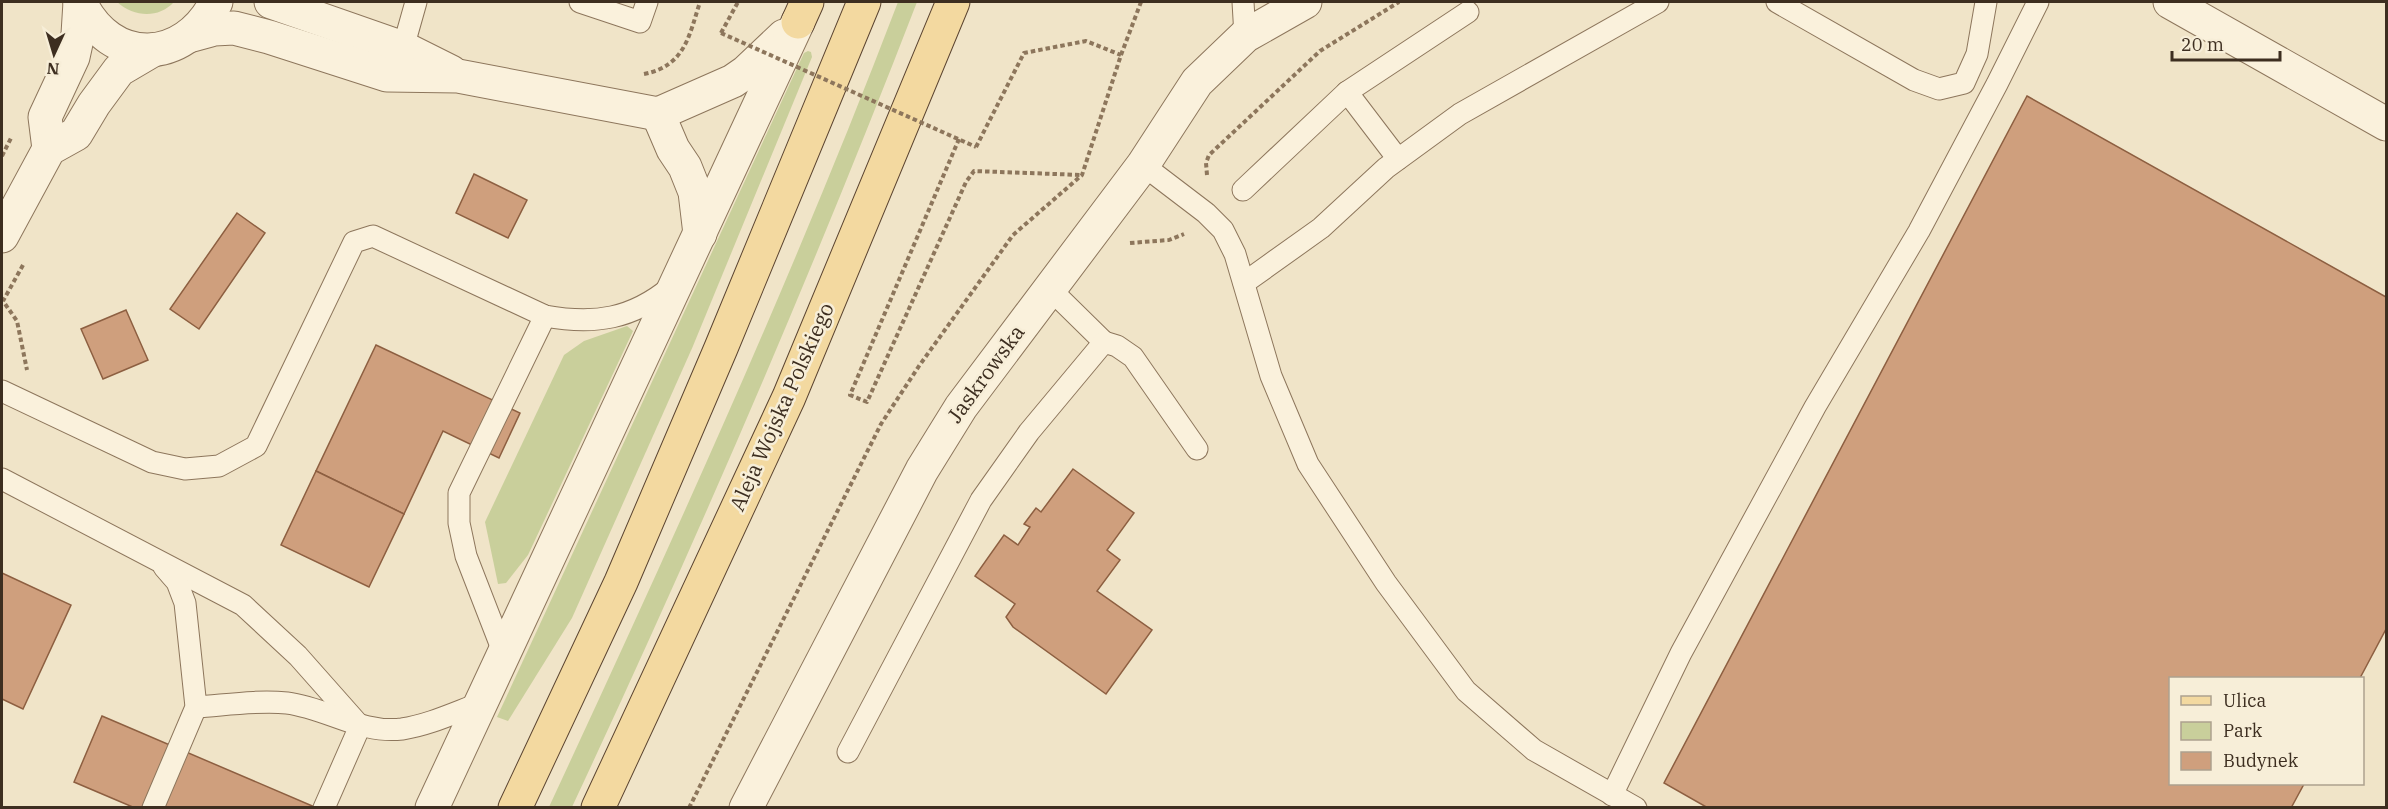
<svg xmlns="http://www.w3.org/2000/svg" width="2388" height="809" viewBox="0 0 2388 809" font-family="'IBM Plex Serif',serif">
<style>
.green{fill:#c9cf9b}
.building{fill:#cf9f7d;stroke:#8d5f41;stroke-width:1.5}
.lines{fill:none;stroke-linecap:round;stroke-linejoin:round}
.lane-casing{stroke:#8d765c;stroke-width:23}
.street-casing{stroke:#8d765c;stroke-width:35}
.primary-casing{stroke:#5b4430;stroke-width:35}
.path{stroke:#8d765c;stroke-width:4;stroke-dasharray:4.5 3;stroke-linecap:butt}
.lane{stroke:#faf1dc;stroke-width:21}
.street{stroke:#faf1dc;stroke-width:33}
.primary{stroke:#f3d9a0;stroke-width:33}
.path-bridge{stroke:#8d765c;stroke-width:4;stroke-dasharray:4.5 3;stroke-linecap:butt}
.labels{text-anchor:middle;stroke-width:5;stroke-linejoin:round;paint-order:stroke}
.street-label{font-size:21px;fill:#3d2e20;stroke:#f7eed8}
</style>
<rect width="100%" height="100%" fill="#f0e4c8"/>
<!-- green -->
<g class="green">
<path d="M117 2H174C158 19 134 17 117 2Z"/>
<path d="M898 2H917C812 274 696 542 572 807H549C672 542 794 275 898 2Z"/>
<polygon points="808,51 811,52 812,57 693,346 572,618 508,721 497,717 804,53"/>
<polygon points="627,326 633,331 528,555 506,583 498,584 485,522 564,355 584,341"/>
</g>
<!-- building -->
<g class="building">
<polygon points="2027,96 2386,297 2386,629 2360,678 2170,678 2170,784 2304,784 2291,808 1708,808 1664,783"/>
<polygon points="474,174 527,200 508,238 456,213"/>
<polygon points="237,213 265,233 199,329 170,309"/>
<polygon points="126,310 148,360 103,379 81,329"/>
<polygon points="376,345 520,413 499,458 443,431 404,514 316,471"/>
<polygon points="1073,469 1134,513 1107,550 1120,560 1097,591 1152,630 1106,694 1013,627 1006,617 1015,604 975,576 1004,535 1018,545 1030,527 1024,524 1036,508 1041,512"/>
<polygon points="316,471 404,514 369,587 281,545"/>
<polygon points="2,573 71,605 23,709 2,699"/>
<polygon points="102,716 317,808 135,808 74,782"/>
</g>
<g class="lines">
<defs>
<g id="lane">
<polyline points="580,2 640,22 647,2"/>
<polyline points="1243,2 1245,36"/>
<polyline points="1777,2 1914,80 1939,89 1964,83 1977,54 1986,2"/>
<polyline points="403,48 416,2"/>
<polyline points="1347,92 1398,159"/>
<polyline points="1143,165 1206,213 1223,230 1235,254 1271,376 1308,464 1386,583 1466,691 1534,750 1636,808"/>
<polyline points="1243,190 1347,92 1468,12"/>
<polyline points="1244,283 1321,228 1386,168 1460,114 1658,2"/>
<polyline points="1049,288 1104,342"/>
<path d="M2 391 152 462 185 469 219 466 256 446 354 242 373 236 545 316C595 325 632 319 671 287"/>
<polyline points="2,479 243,605 298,656 360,726 324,808"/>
<polyline points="504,654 466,556 459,523 459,493 545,316"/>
<path d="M196 707C226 705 257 700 287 703 327 708 361 734 402 729 429 725 456 712 481 703"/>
<polyline points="848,752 981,500 1029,432 1104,342 1117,346 1133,357 1197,449"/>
<polyline points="1612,795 1681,653 1815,407 1919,231 1997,84 2038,2"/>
<polyline points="153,808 196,707 185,603 177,582 164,567"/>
</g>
<g id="street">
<path d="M80 2C111 67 184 65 216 2"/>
<polyline points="271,2 403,48 451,72"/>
<polyline points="2170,2 2386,124"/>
<polyline points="192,35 214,29 234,28 269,37 387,75 458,76 658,114 733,81 746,72 784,36"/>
<polyline points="658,114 673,149 685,167 695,192 700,234"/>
<polyline points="49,149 45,117 73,57 78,34 80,2"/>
<polyline points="2,236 49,149 76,134 94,104 119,70 153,50"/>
<polyline points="432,808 798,22"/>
<polyline points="746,808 922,470 961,407 1143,165 1197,82 1245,36 1305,2"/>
</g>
<g id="primary">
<polyline points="798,22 807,2"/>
<polyline points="515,808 621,582 721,348 864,2"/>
<polyline points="598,808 789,397 953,2"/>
</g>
</defs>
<!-- lane casing -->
<use href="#lane" class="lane-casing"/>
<!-- street casing -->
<use href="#street" class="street-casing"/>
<!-- primary casing -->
<use href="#primary" class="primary-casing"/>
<!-- path -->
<g class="path">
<polyline points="721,33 738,2"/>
<path d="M644 74C685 66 689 36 700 2"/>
<polyline points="959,139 850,395 867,402 966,182 974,171 1082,175"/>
<polyline points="976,147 1024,53 1086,41 1121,55"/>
<polyline points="2,156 11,138"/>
<polyline points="1207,175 1206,163 1209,155 1320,51 1399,2"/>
<polyline points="1130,243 1169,240 1184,234"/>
<polyline points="23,265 3,301 17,321 27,370"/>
<polyline points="689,808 881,424 919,366 1013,235 1082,175 1121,55 1141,2"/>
</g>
<!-- lane -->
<use href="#lane" class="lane"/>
<!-- street -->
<use href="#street" class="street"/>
<!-- primary -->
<use href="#primary" class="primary"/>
<!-- path-bridge -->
<polyline class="path-bridge" points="721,33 976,147"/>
</g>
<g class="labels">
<!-- street labels -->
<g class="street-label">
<text transform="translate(986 374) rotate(-54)" y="7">Jaskrowska</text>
<text transform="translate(782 407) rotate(-66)" y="7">Aleja Wojska Polskiego</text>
</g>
</g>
<!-- border -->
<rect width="2388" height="809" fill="none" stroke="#3d2e20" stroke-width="6"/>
<!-- legend -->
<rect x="2169" y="677" width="195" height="108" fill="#f7eed8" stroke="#ada18e" stroke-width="1.5"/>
<rect x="2181" y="696" width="30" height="9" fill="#f3d9a0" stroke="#ada18e" stroke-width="1.5"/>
<text x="2223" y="707" font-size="18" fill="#3d2e20">Ulica</text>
<rect x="2181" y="722" width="30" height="18" fill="#c9cf9b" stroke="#ada18e" stroke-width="1.5"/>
<text x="2223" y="737" font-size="18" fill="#3d2e20">Park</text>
<rect x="2181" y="752" width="30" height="18" fill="#cf9f7d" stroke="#ada18e" stroke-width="1.5"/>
<text x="2223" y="767" font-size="18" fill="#3d2e20">Budynek</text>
<!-- north arrow -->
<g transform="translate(54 54) rotate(184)" stroke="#f7eed8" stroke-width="4.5" paint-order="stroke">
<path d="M0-4.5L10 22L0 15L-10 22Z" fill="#3d2e20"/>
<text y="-9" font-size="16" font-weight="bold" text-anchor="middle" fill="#3d2e20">N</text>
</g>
<!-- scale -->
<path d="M2172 51v9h108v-9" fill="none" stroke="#3d2e20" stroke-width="3"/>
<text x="2181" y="51" font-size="18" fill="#3d2e20" stroke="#f7eed8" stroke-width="4.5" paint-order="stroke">20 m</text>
</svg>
